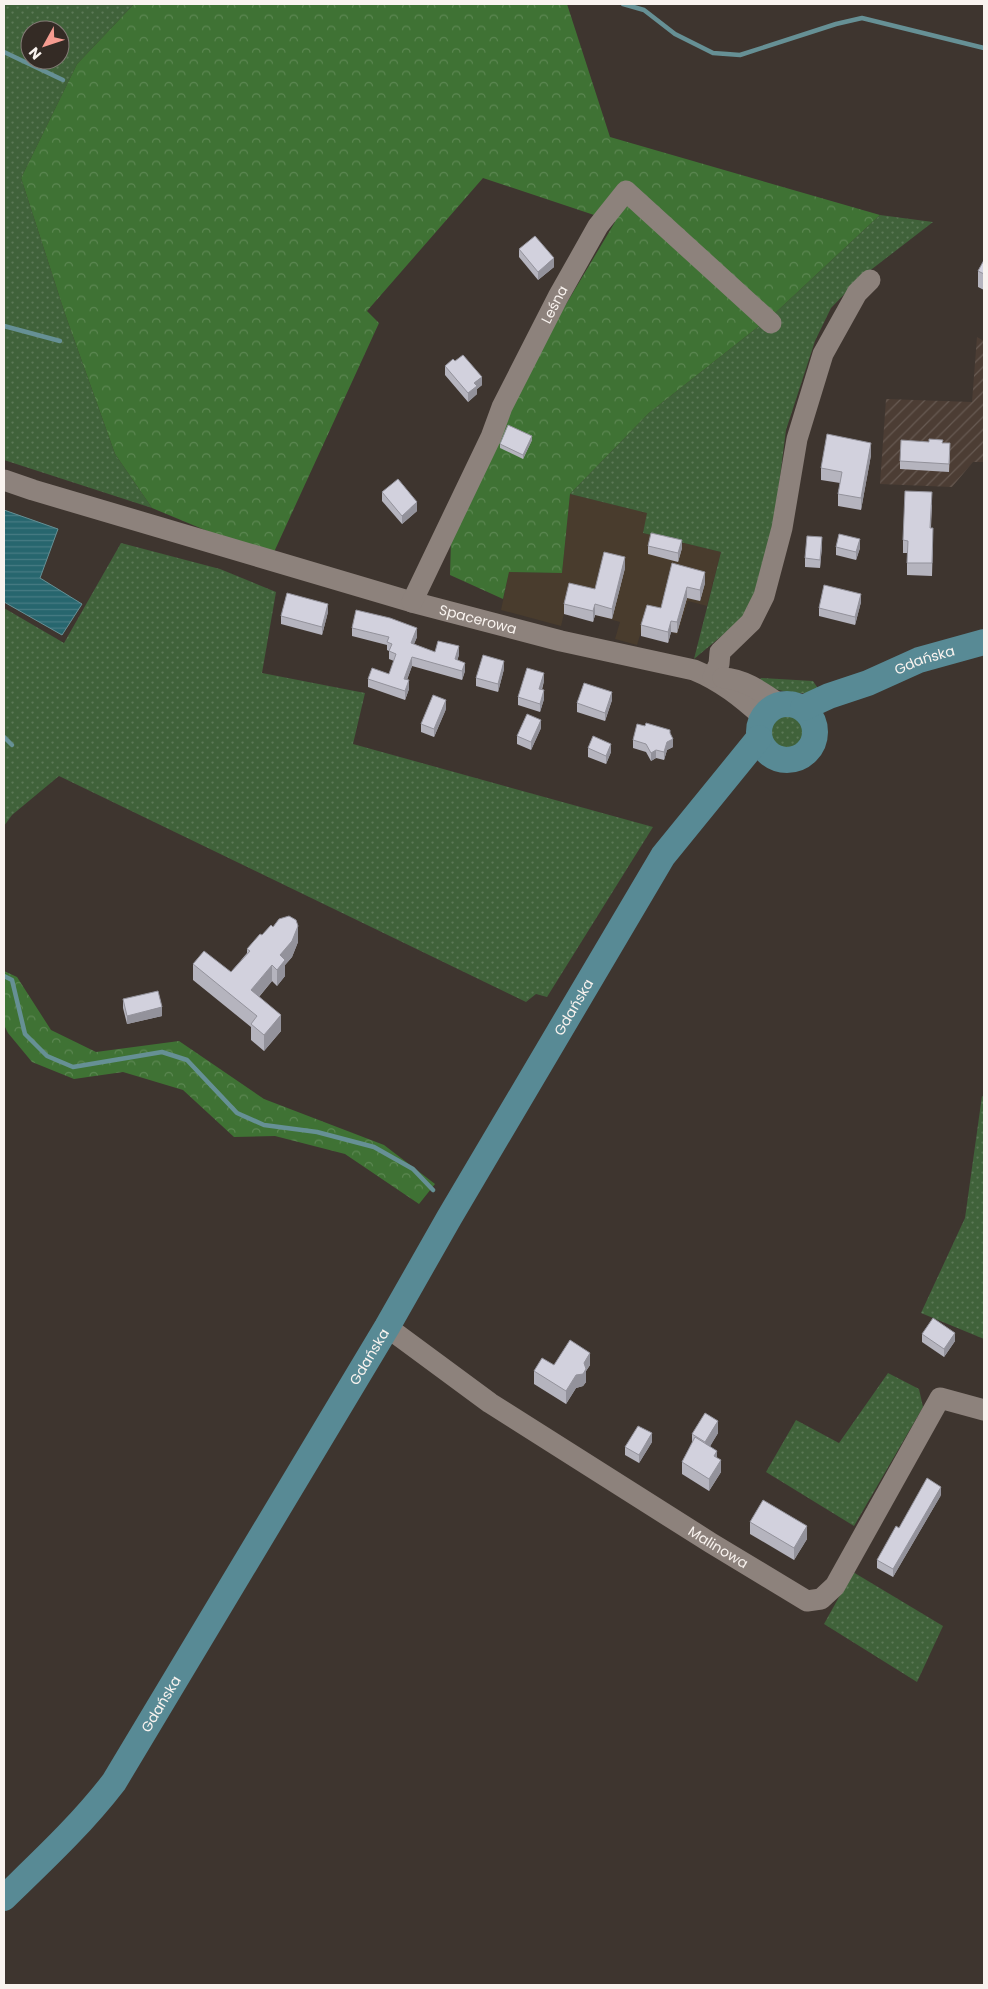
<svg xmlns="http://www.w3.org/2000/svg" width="988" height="1989" viewBox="0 0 988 1989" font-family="Poppins,sans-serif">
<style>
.commercial{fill:#493c2d}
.industrial{fill:url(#industrial-furrows)}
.grass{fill:url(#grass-dots);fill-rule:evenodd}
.forest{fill:url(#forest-crowns)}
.water{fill:url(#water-rules);stroke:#669095}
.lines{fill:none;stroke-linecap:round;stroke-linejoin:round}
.stream{stroke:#669095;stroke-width:4.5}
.minor{stroke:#8d827c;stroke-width:21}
.major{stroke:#588a95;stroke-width:26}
.wall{fill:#b5b4be}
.shaded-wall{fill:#93929b}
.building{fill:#d2d1dd;stroke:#93929b}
.labels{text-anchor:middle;stroke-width:5;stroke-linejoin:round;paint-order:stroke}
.street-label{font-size:14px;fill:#f9f3ef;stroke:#342b25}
</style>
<defs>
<pattern id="industrial-furrows" width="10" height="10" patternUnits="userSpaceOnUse" patternTransform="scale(1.25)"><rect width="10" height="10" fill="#4c3d34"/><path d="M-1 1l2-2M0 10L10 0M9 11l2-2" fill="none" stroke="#675a52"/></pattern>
<pattern id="grass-dots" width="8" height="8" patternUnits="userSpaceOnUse" patternTransform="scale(1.25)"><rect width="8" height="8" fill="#40623a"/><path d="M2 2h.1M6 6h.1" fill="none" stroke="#5c7957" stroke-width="1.8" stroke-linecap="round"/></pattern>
<pattern id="forest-crowns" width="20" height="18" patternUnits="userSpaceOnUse" patternTransform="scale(1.25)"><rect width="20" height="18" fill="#3f7234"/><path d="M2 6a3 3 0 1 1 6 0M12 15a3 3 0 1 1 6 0" fill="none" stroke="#5c8752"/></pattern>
<pattern id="water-rules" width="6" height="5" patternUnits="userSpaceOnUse" patternTransform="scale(1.25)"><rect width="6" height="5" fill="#27666e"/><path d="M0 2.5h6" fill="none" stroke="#477c83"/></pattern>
</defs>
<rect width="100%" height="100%" fill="#3e352f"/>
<!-- commercial -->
<polygon class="commercial" points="570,494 648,513 643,533 721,552 707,606 688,601 677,635 646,615 637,645 615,639 620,622 595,615 569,593 561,626 501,610 509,572 562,573"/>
<!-- industrial -->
<polygon class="industrial" points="977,337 984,341 984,462 973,462 952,487 880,484 886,399 972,402"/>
<!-- grass -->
<g class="grass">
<path d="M4 4H134L77 64 21 178 65 314 115 454 152 508 4 460ZM30 30H60V60H30Z"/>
<polygon points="880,215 933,222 859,279 831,308 815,341 786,430 776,508 755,601 737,623 694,659 721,552 643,533 647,513 570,494 649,413 772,316"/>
<polygon points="121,543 220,569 276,592 262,673 365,693 353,744 653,827 547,997 536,994 526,1002 59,776 12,815 4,826 4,608 64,643"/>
<path d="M761 678 813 681 821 693C800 694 776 692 757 682Z"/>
<circle cx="786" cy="731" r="17"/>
<polygon points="982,1096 984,1097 984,1339 921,1313 965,1218"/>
<polygon points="888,1373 919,1389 923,1407 854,1526 766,1472 796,1420 839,1443"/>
<polygon points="853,1572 943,1626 917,1682 824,1624"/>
</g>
<!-- forest -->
<g class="forest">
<polygon points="134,4 567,4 610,137 880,215 772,316 649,413 570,494 562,573 509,572 503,599 450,575 451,539 540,348 615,222 483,178 367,311 379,323 274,552 224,538 152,508 115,454 65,314 21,178 77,64"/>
<polygon points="4,971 17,977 51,1030 96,1052 179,1041 264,1099 384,1145 435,1184 419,1204 345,1154 275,1136 234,1137 183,1090 123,1072 74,1079 32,1062 8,1033 4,1025"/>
</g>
<!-- water -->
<polygon class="water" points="4,510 58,529 40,578 82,604 62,635 4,602"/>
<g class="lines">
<!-- stream -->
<g class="stream">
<polyline points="623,4 644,10 675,34 713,53 740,55 836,24 862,18 984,48"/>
<polyline points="4,52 63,80"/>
<polyline points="4,326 60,341"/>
<polyline points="4,737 12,745"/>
<polyline points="4,976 12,980 25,1034 47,1056 73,1067 162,1052 187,1060 237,1113 264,1125 317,1132 374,1147 413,1169 433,1190"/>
</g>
<!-- minor -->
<g class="minor">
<path id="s1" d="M4 480 33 490 412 602 561 641 694 670C721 681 742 698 763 717"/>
<path id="s2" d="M412 602 491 437 502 407 558 297 598 226 626 191 771 323"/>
<polyline points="713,677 719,664 720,652 751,622 764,596 782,528 797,439 823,354 857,293 870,280"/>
<path d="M723 678C745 679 763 693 781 705"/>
<path id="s3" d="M387 1327 490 1403 711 1543 807 1601 821 1599 835 1586 940 1398 984 1410"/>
</g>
<!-- major -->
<g class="major">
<circle cx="787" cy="732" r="28"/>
<path id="s4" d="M803 708 829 696 868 683 919 660 984 642"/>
<path id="s5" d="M4 1898C42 1861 81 1825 114 1782L387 1327 449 1218 663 856 759 738"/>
</g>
</g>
<!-- wall -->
<g class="wall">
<polygon points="519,249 554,267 538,280 519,257"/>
<polygon points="984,260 984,290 978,287 978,271"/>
<polygon points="445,366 482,385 477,389 477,394 468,402 445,375"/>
<polygon points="532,440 523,459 500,448 500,444"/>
<polygon points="942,443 950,451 949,472 900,469 900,461"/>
<polygon points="871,455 861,510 838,506 838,494 840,483 821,480 821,468"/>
<polygon points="382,492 417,511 402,524 382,501"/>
<polygon points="932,504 931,528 933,540 932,576 907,575 907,553 903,553 903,540"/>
<polygon points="648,546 682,548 678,562 648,554"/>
<polygon points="822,546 820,568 805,567 805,558"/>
<polygon points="836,547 860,548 856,560 836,555"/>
<polygon points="672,563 705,583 700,601 687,598 677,633 671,632 668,643 641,636 641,625 661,608"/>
<polygon points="625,568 612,619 595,615 593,622 564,614 564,604 595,589"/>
<polygon points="861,602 855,625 819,616 819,608"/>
<polygon points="328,612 322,635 281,624 281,616"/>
<polygon points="352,628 417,637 414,644 435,652 459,655 457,660 465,671 462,680 412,666 407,680 409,689 405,700 368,687 368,679 389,674 394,661 389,659 389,651 387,650 387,645 352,636"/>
<polygon points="504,669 498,692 476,686 476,678"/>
<polygon points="544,681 542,690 544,699 540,712 518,705 518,697"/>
<polygon points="612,700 605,721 577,712 577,703"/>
<polygon points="446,709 434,737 421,732 421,724"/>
<polygon points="541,728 531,750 517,744 517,736"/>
<polygon points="670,734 673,747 667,750 664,760 656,758 651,761 646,752 633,748 633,740"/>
<polygon points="588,748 611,752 606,764 588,757"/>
<polygon points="273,927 298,942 292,957 285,965 285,976 277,986 272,981 259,997 281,1031 264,1051 251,1040 251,1027 193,980 193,964 231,972 247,953 247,949"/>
<polygon points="123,999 162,1016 127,1024 123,1008"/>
<polygon points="922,1334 955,1341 944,1357 922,1342"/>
<polygon points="554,1365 590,1365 586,1371 586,1382 583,1386 576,1388 566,1404 534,1384 534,1371"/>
<polygon points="984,1371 984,1383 983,1383 983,1375"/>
<polygon points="718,1433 710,1446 717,1458 721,1472 709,1491 682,1474 682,1462 692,1443 692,1434"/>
<polygon points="652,1442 639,1463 625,1455 625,1447"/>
<polygon points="941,1495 893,1577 877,1568 877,1560 899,1528"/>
<polygon points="750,1522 807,1539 794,1560 750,1534"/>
</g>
<!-- shaded-wall -->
<g class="shaded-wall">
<polygon points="554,258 554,267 538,280 538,272"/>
<polygon points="482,377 482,385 477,389 477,394 468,402 468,393 474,383"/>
<polygon points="532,436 532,440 523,459 523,455"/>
<polygon points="871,443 871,455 861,510 861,498"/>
<polygon points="417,502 417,511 402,524 402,516"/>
<polygon points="822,537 822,546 820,568 820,560"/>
<polygon points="860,539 860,548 856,560 856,552"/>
<polygon points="682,540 682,548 678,562 678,553"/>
<polygon points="625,557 625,568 612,619 612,609"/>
<polygon points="705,572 705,583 700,601 700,590"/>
<polygon points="687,587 687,598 677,633 677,622"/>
<polygon points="861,594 861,602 855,625 855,617"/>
<polygon points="328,604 328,612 322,635 322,627"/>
<polygon points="595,604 595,615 593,622 593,611"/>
<polygon points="671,621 671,632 668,643 668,632"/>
<polygon points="417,628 417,637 411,651 411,643"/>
<polygon points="459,646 459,655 455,668 455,659"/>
<polygon points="412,657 412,666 404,687 404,679"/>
<polygon points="504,661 504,669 498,692 498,684"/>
<polygon points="465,663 465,671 462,680 462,671"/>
<polygon points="544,673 544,681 539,697 539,689"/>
<polygon points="409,680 409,689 405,700 405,691"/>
<polygon points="544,690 544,699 540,712 540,704"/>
<polygon points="612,692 612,700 605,721 605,713"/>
<polygon points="446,700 446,709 434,737 434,729"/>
<polygon points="541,720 541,728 531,750 531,742"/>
<polygon points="670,730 670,738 673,739 673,747 667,750 664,760 664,752"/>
<polygon points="611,744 611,752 606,764 606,756"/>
<polygon points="656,750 656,758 651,761 651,753"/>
<polygon points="298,926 298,942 292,957 285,965 285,976 277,986 277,970 280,955"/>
<polygon points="272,965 272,981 251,1006 251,990"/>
<polygon points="162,1007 162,1016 127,1024 127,1016"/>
<polygon points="281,1015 281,1031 264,1051 264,1035"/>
<polygon points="955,1333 955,1341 944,1357 944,1349"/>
<polygon points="590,1353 590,1365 586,1371 586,1382 583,1386 576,1388 566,1404 566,1391"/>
<polygon points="718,1421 718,1433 705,1455 705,1442"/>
<polygon points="652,1433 652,1442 639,1463 639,1455"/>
<polygon points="717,1451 717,1463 714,1456"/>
<polygon points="721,1460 721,1472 709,1491 709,1479"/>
<polygon points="941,1487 941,1495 893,1577 893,1569"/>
<polygon points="807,1526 807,1539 794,1560 794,1548"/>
</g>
<!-- building -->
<g class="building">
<polygon points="535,236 554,258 538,272 519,249"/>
<polygon points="984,260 984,274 978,271"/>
<polygon points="463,355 482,377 474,383 477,386 468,393 445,366 453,359 455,361"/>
<polygon points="508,425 532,436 523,455 500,444"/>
<polygon points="827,434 871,443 861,498 838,494 842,472 821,468"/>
<polygon points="929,439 943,440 942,443 950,443 949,464 900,461 901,440 929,442"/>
<polygon points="398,479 417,502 402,516 382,492"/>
<polygon points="905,491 932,492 930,528 933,528 932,563 907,563 908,541 903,540"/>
<polygon points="651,533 682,540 678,553 648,546"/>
<polygon points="839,534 860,539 856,552 836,547"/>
<polygon points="807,536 822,537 820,560 805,558"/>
<polygon points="604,552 625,557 612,609 595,604 593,611 564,604 569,583 595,589"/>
<polygon points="672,563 705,572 700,590 687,587 677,622 671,621 668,632 641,625 647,605 661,608"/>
<polygon points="824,585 861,594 855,617 819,608"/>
<polygon points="287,593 328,604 322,627 281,616"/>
<polygon points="356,610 390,618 417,628 411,643 435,652 438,641 459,646 455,659 465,663 462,671 412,657 404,679 409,680 405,691 368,679 372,668 389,674 396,654 389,651 392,644 387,642 389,637 352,628"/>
<polygon points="483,655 504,661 498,684 476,678"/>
<polygon points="527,668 544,673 539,689 544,690 540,704 518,697"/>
<polygon points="584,683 612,692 605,713 577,703"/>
<polygon points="433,695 446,700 434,729 421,724"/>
<polygon points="527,714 541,720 531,742 517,736"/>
<polygon points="646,723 670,730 670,733 673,739 667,742 664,752 656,750 651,753 646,744 633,740 637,724 645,726"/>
<polygon points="593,736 611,744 606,756 588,748"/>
<polygon points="289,916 296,920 298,926 292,941 280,955 285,960 277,970 272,965 251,990 281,1015 264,1035 251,1024 257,1016 193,964 204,951 231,972 250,951 247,949 260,934 262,935 271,925 273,927 279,919"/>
<polygon points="158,991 162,1007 127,1016 123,999"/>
<polygon points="933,1318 955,1333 944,1349 922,1334"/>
<polygon points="570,1340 590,1353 584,1363 586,1369 583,1374 576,1375 566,1391 534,1371 542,1358 554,1365"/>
<polygon points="705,1413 718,1421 705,1442 692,1434"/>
<polygon points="638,1426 652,1433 639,1455 625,1447"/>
<polygon points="695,1437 717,1451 714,1456 721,1460 709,1479 682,1462"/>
<polygon points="927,1478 941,1487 893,1569 877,1560 896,1526 899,1528"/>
<polygon points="763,1500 807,1526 794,1548 750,1522"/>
</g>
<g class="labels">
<!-- street labels -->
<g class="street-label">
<text dy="5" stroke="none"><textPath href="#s2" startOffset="330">Leśna</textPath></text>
<text dy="5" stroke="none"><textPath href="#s1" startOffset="494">Spacerowa</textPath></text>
<text dy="5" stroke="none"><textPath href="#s4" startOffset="131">Gdańska</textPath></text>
<text dy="5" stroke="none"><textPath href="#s5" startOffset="1061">Gdańska</textPath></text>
<text dy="5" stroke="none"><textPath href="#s5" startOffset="656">Gdańska</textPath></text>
<text dy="5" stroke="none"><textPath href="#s3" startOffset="398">Malinowa</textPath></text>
<text dy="5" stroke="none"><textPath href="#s5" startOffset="251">Gdańska</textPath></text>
</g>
</g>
<!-- border -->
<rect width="988" height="1989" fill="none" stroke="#f9f3ef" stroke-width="10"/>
<!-- north arrow -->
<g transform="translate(45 45) rotate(230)"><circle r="24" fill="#342b25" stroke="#837b76"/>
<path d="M0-4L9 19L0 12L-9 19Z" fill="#f59c90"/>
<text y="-8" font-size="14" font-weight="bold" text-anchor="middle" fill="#f9f3ef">N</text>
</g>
</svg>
